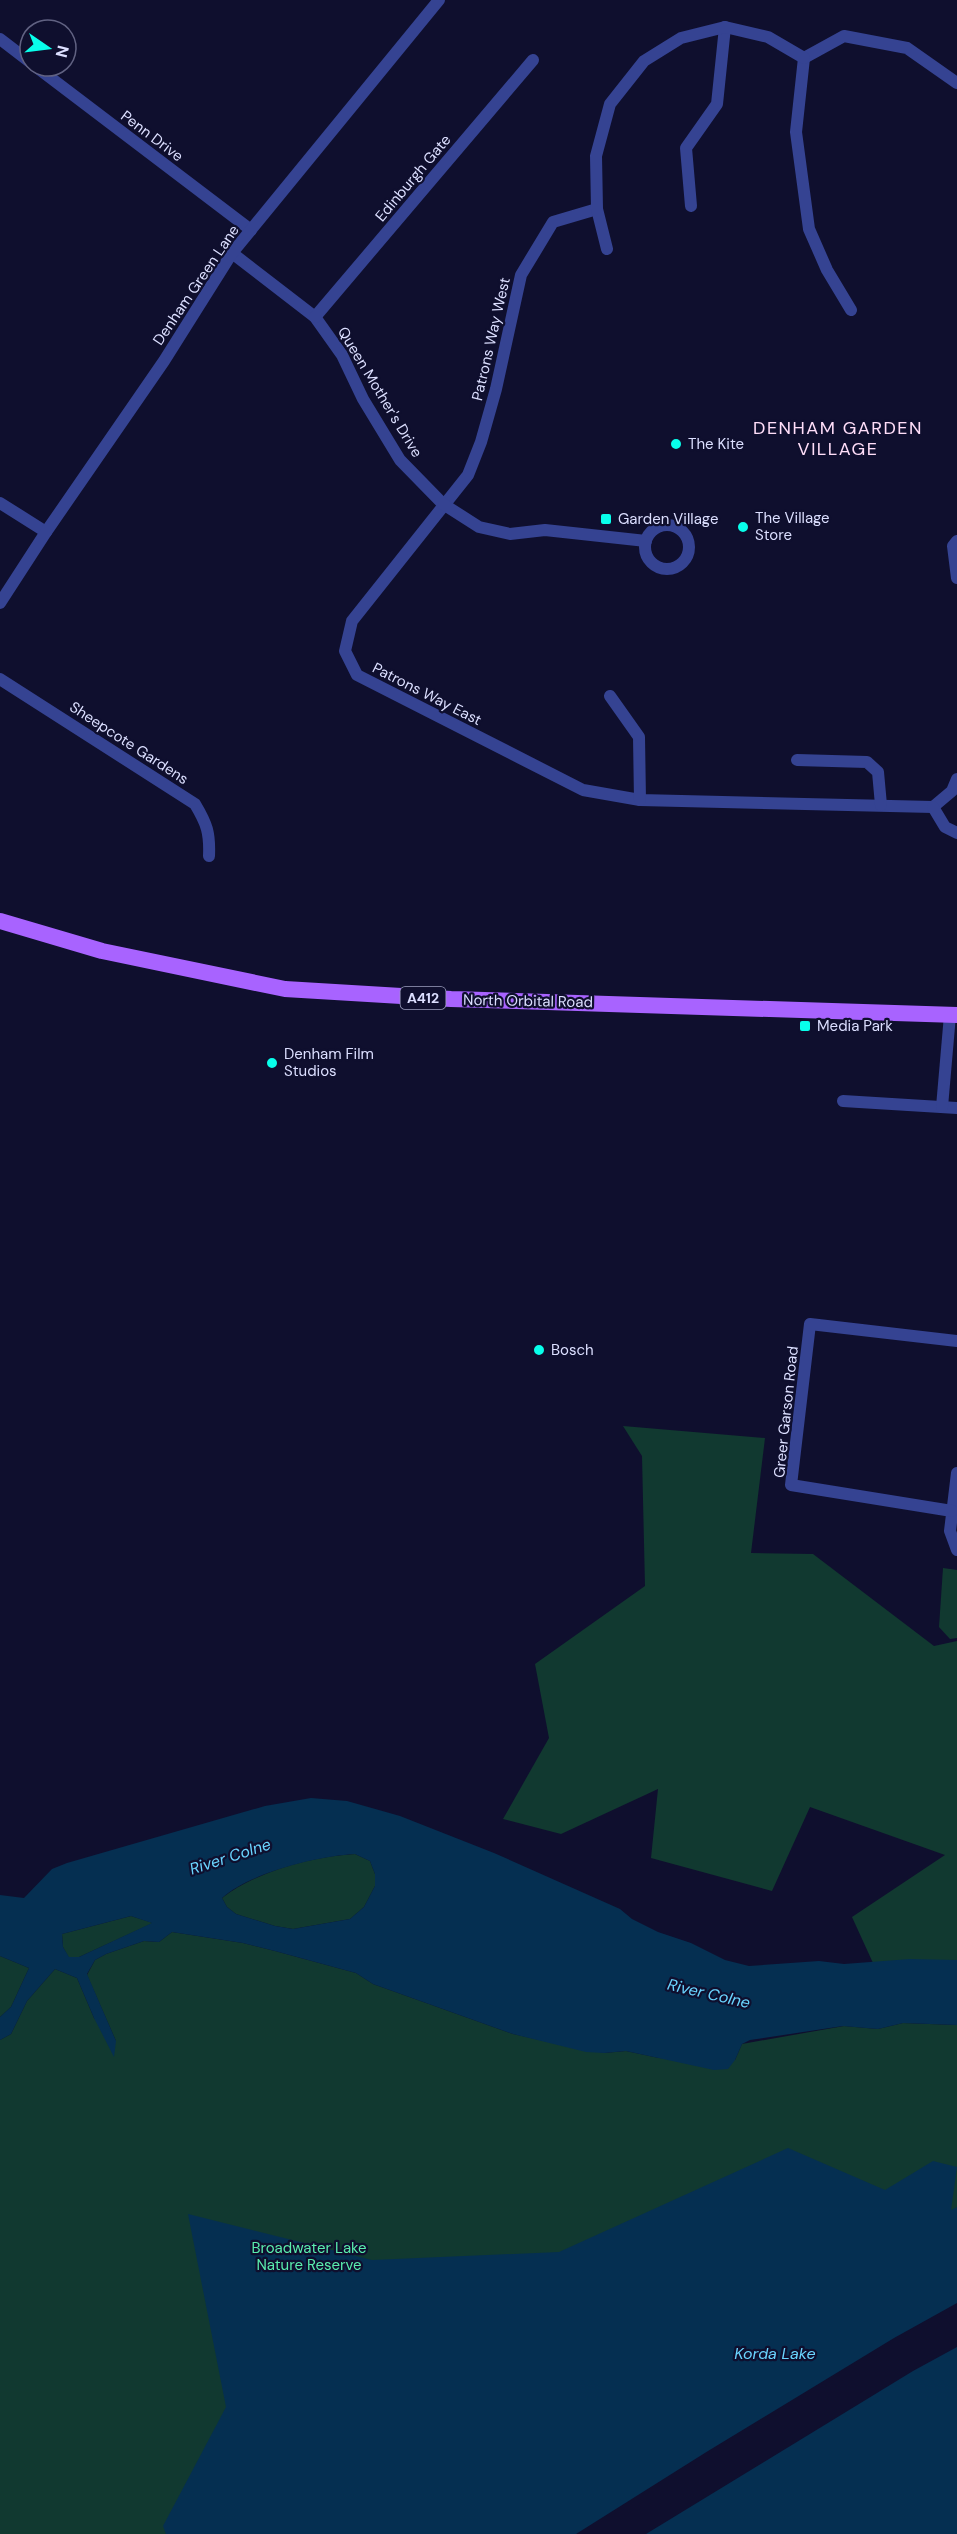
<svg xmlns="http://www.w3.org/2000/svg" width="957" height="2534" viewBox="0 0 957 2534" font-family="'DM Sans',sans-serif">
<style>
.green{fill:#113930}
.water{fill:#052f51;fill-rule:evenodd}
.pier{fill:#0f0f2e}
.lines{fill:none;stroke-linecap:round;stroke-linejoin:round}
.minor{stroke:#354392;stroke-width:12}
.primary{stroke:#a863ff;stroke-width:16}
.poi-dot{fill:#08ffeb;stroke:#0f0f2e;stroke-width:2}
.labels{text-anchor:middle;stroke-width:4.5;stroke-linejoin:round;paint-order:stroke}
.shield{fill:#0f0f2e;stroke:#9ea1c0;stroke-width:1.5}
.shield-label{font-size:14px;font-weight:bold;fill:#dcdfff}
.street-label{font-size:15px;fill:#dcdfff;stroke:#0f0f2e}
.poi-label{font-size:15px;fill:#dcdfff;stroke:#0f0f2e;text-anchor:start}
.park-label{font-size:15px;fill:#5aedad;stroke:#0f0f2e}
.water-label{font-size:16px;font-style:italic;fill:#6ad5ff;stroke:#0f0f2e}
.quarter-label{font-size:18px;letter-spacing:1.5px;fill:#ffdef9;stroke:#0f0f2e}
</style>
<rect width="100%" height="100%" fill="#0f0f2e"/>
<!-- green -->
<g class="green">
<polygon points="623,1426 765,1438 751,1553 813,1554 934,1646 957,1641 957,1961 873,1963 852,1917 945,1855 810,1807 772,1891 651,1858 658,1789 561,1834 503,1819 549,1738 535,1664 645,1586 642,1456"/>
<polygon points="943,1568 957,1570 957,1638 950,1639 939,1627"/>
<path d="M355 1854 370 1861 375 1874V1886L364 1907 350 1919 293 1929 275 1926 236 1914 227 1907 222 1898C255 1872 313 1856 355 1854Z"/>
<polygon points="131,1916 153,1923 79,1957 69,1958 63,1947 62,1934"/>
<polygon points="172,1932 243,1943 275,1951 356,1973 373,1984 513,2034 549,2042 604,2053 626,2051 659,2058 735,2060 742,2044 844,2026 878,2029 903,2023 957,2025 957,2534 0,2534 0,2040 11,2034 27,2001 55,1969 77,1978 94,2018 116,2041 87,1975 95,1960 106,1954 144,1941 159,1942"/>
<polygon points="0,1956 29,1968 11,2007 0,2017"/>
</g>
<!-- water -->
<g class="water">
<path d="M311 1798 347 1801 400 1816 494 1853 620 1909 632 1919 658 1932 691 1943 725 1960 749 1966 819 1961 844 1964 910 1959 957 1960V2025L903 2023 878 2029 843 2026 750 2040 742 2044 735 2060 728 2069 714 2070 626 2051 604 2053 586 2052 513 2034 373 1984 356 1973 275 1951 243 1943 172 1932 159 1942 144 1941 106 1954 95 1960 87 1974 116 2041 114 2057 94 2018 77 1978 55 1969 27 2001 11 2034 0 2040V2017L11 2007 29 1968 0 1956V1895L24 1898 52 1869 67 1863 265 1806ZM355 1854 370 1861 375 1874V1886L364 1907 350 1919 293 1929 275 1926 236 1914 227 1907 222 1898C250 1873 317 1856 355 1854ZM131 1916 152 1923 79 1957H69L63 1947 62 1934Z"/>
<polygon points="788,2148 885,2190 933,2161 957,2167 951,2210 957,2207 957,2534 166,2534 163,2526 226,2407 188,2214 372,2260 559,2252"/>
</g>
<!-- pier -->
<polygon class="pier" points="957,2303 957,2347 913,2371 646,2534 576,2534 708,2451 894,2338"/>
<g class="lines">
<!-- minor -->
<g class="minor">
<polyline points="0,39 30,62"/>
<polyline points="804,58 796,132 809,229 827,270 851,310"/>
<polyline points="804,58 844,36 907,48 957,83"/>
<polyline points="35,66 251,230"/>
<polyline points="691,206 686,148 717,104 725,27"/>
<polyline points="597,209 553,222 521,275 496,389 481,442 468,475 352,621 345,651 357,675 583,790 640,800 933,807 952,791 957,779"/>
<polyline points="607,249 597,209 596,156 610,104 644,61 681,38 725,27 768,37 804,58"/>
<polyline points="232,253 315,317 342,355 363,399 400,460 443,504 479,527 510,534 545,530 646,541"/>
<polyline points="315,317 533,60"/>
<polyline points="0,503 46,532"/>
<circle cx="667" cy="547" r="22"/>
<polyline points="957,541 953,546 957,578"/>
<polyline points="0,603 46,532 164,361 232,253 439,0"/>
<path d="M0 679 195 804C207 824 210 833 209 856"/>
<polyline points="610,696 639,737 640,800"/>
<polyline points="797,760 867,762 878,772 881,805"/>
<polyline points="933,807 945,827 957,833"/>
<polyline points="843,1101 957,1108"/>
<polyline points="942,1107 950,1015"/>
<polyline points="957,1473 950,1531 957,1550"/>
<polyline points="952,1511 791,1485 810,1324 957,1341"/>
</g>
<!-- primary -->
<polyline class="primary" points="0,921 102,951 285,989 451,999 957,1015"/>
</g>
<!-- markers -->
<g class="poi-dot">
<circle cx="676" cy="444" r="6"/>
<rect x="600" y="513" width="12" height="12" rx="3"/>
<circle cx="743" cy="527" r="6"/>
<rect x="799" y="1020" width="12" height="12" rx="3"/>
<circle cx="272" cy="1063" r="6"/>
<circle cx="539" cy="1350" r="6"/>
</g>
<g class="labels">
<!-- shield labels -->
<rect class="shield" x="400.5" y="987" width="45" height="22" rx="4.5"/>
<g class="shield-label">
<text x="423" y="1003">A412</text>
</g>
<!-- street labels -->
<g class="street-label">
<text transform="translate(152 136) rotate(37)" y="5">Penn Drive</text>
<text transform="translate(413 178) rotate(-50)" y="5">Edinburgh Gate</text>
<text transform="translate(196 285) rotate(-56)" y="5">Denham Green Lane</text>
<text transform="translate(491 339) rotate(-77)" y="5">Patrons Way West</text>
<text transform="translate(380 392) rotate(59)" y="5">Queen Mother's Drive</text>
<text transform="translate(427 694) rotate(27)" y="5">Patrons Way East</text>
<text transform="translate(129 743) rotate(33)" y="5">Sheepcote Gardens</text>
<text transform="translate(528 1001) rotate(1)" y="5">North Orbital Road</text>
<text transform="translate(786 1412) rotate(-84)" y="5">Greer Garson Road</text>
</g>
<!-- poi labels -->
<g class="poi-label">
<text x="688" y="449">The Kite</text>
<text x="755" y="523">The Village<tspan x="755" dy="17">Store</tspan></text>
<text x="618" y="524">Garden Village</text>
<text x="817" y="1031">Media Park</text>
<text x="284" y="1059">Denham Film<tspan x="284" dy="17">Studios</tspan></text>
<text x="551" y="1355">Bosch</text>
</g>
<!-- park labels -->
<g class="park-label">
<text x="309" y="2253">Broadwater Lake<tspan x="309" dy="17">Nature Reserve</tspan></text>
</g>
<!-- water labels -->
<g class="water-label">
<text transform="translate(230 1856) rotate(-18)" y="6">River Colne</text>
<text transform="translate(709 1993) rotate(13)" y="6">River Colne</text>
<text x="775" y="2359">Korda Lake</text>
</g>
<!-- quarter labels -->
<g class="quarter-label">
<text x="838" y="434">DENHAM GARDEN<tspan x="838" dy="21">VILLAGE</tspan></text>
</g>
</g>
<!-- north arrow -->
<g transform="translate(48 48) rotate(104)"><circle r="28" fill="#0f0f2e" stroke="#616282" stroke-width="1.5"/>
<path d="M0-4.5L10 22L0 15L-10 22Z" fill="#08ffeb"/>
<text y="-9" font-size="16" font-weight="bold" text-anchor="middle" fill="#dcdfff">N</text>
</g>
</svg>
